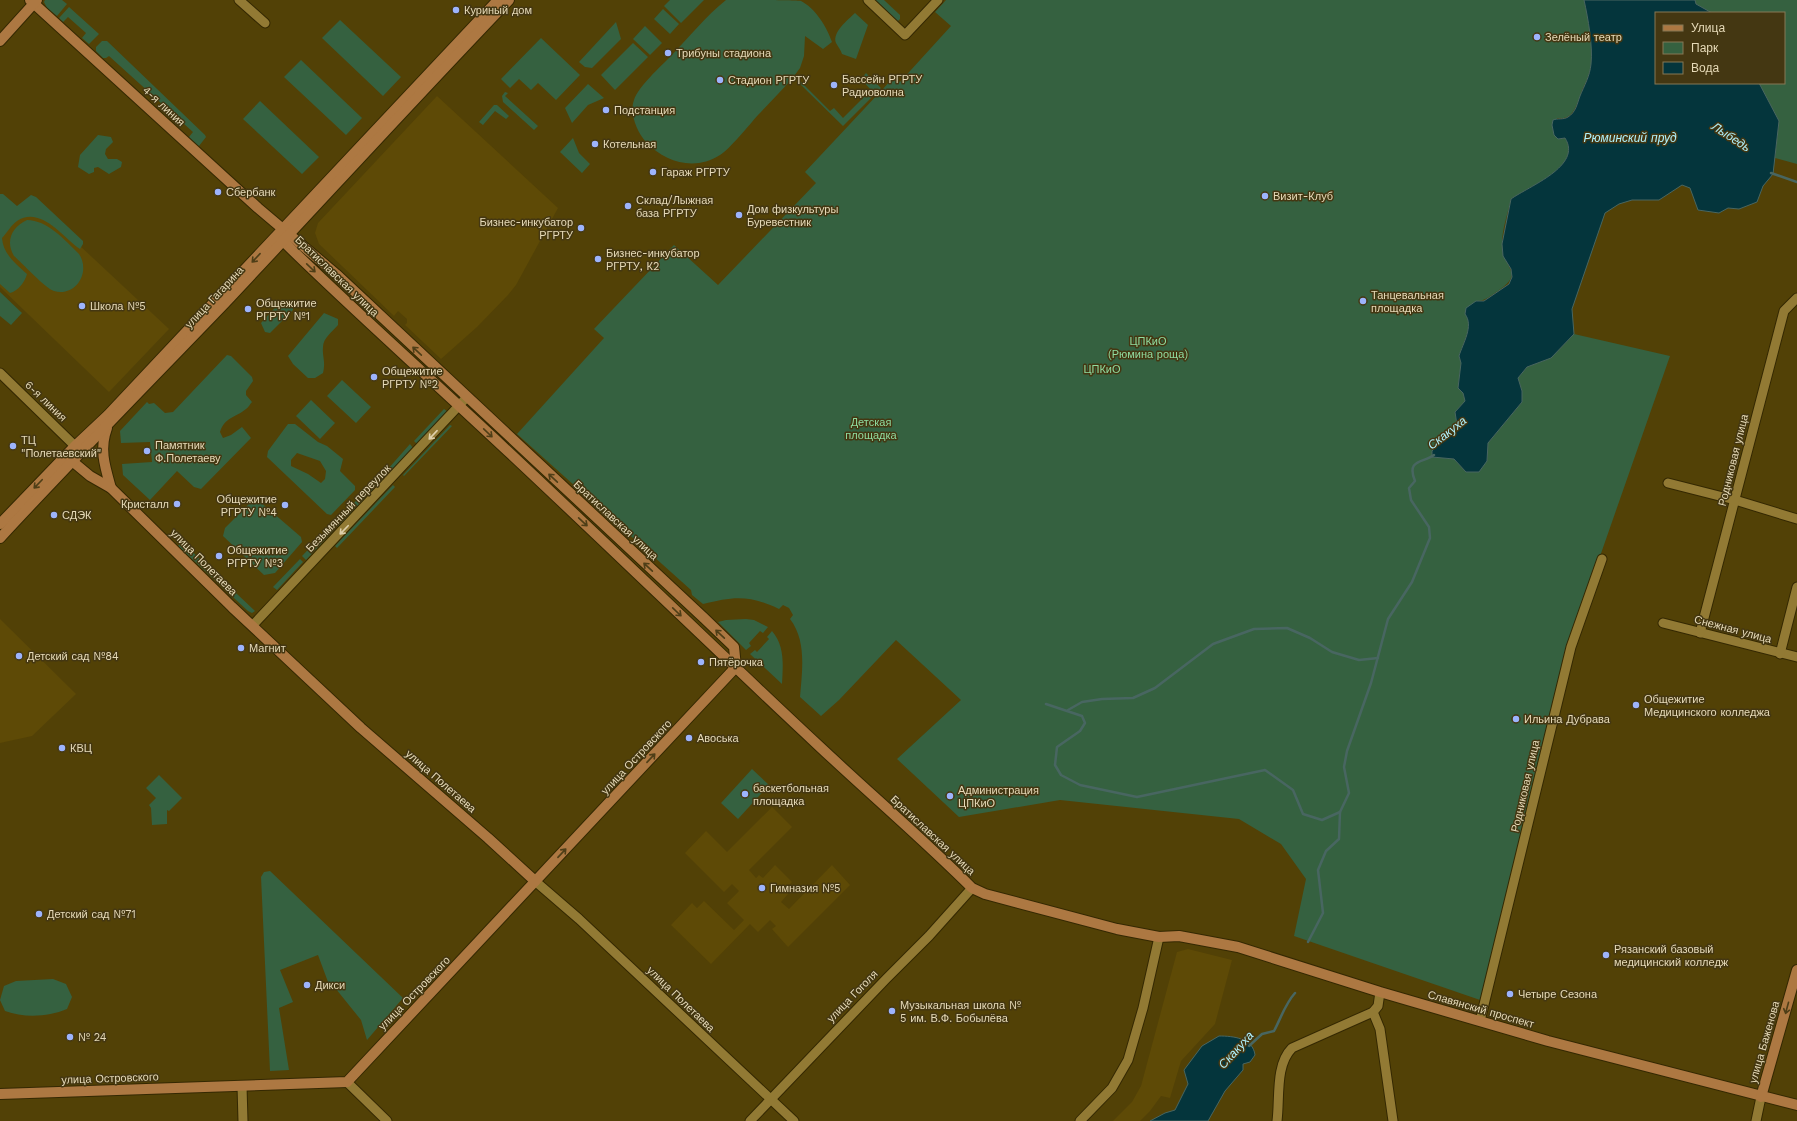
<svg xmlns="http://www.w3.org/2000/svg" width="1797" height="1121" viewBox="0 0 1797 1121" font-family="'Work Sans',sans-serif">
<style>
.built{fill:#5e4a06}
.green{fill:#356140;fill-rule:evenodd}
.water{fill:#04353c;stroke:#486661}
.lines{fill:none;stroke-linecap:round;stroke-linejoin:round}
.stream{stroke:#486661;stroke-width:2.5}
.street-casing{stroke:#342802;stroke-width:11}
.secondary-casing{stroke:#342802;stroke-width:12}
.street{stroke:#927a34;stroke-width:9}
.secondary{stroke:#ad7842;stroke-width:10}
.oneway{stroke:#4e3e17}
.oneway2{stroke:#ded0ab}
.poi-dot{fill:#9db4fd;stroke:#443712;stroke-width:1.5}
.labels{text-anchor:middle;stroke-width:3;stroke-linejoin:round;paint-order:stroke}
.poi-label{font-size:11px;fill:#e6dab8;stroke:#443712;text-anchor:start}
.street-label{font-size:11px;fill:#e6dab8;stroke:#443712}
.park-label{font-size:11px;fill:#8fdca0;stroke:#443712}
.water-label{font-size:12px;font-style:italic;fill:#aff2fe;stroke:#443712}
</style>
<rect width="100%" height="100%" fill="#524106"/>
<!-- built -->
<g class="built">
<polygon points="437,96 558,208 516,285 508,295 477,327 441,359 405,325 407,323 407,319 398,311 394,316 319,244 315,233 318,223"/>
<polygon points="33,202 169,329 109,392 0,287 0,235"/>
<polygon points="0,619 76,694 32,736 0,743"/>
<polygon points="772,807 792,827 749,870 756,878 759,875 763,878 775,865 792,882 785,890 788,894 781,902 789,909 832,865 850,885 788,947 772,929 776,926 770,920 758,932 750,924 711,964 671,925 692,903 697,908 704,901 734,930 744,920 727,903 739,891 732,884 724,892 685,853 706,831 727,852"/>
<polygon points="1188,949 1232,960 1215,1024 1181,1061 1170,1098 1161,1096 1150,1111 1140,1121 1113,1121 1132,1102 1141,1086 1177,952"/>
</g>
<!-- green -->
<g class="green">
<polygon points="45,0 62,0 67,4 57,16 47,8 44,2"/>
<polygon points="670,0 704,0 681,23 664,6"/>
<path d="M726 0C737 0 795 0 801 1 815 8 827 27 832 42L823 49 805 36 804 56 800 68C788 85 772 100 758 115 749 125 730 149 720 155 695 171 666 163 646 142 637 132 629 113 634 100 638 87 661 66 671 56 689 37 706 16 726 0Z"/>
<polygon points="872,0 884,0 900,15 900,19 897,22"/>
<path d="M946 0H1584C1588 18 1593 46 1591 64 1590 73 1586 82 1582 90 1577 103 1574 121 1557 118L1558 139 1565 138C1583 167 1529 186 1511 199 1508 213 1502 229 1502 244 1502 269 1526 272 1498 291 1490 296 1485 301 1476 301L1469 319 1470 326 1459 356 1461 363 1458 388 1463 393 1465 401 1455 412 1457 424 1432 451 1440 457 1454 459 1466 472 1487 461 1488 443 1522 402V391L1518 378 1527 367 1551 358 1574 334 1670 356 1569 645 1483 1001 1294 936 1306 879 1281 844 1239 819 1060 800 959 817 897 759 961 700 896 640 839 700 821 716 800 697C802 671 807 641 790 619L793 615 789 608 783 605 779 609C750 595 734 596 703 604L692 595 691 590 517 434 604 338 594 329 674 245 718 285 816 183 805 172 894 77 900 82 951 26 935 12Z"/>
<polygon points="1695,0 1797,0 1797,164 1775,158 1779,121 1759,83 1784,83 1784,13 1712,13 1696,4"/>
<polygon points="69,7 99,34 89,44 82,38 86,33 68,17 63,22 59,18"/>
<polygon points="663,9 679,24 670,34 654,19"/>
<path d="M855 13 868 25 856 59 842 54C841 50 838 47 836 43 832 32 848 20 855 13Z"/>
<polygon points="340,20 401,77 383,96 322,38"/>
<polygon points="616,22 621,39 592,68 585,67 579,62"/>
<polygon points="645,26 662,43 650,55 633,39"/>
<polygon points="541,38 580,75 556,100 538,83 531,90 519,79 510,88 501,79"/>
<polygon points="102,41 107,41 205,135 206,137 199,146 195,145 189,140 189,137 193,132 109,56 106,58 103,58 96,51 96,47"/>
<polygon points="633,43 648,57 615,90 601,75"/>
<polygon points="301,60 362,118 346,135 284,77"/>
<polygon points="866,73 881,88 843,126 799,83 800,81 830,111 834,108 843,118 871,90 861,79"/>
<polygon points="588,84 604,98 588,105 572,123 565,108"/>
<polygon points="505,92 508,93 505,96 538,126 534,130 503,102 502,96"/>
<polygon points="260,101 319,157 302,174 243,119"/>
<polygon points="494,105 497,105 509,116 506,119 495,111 483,125 479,122"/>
<polygon points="98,135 111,137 113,142 106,149 105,154 108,159 117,159 122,162 121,167 109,174 98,167 94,168 94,172 89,174 78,167 80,155"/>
<polygon points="573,138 579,153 590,164 582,173 560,152"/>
<path d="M0 194H3L17 206 31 195 36 197 83 241V244L80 249 77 247C61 234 39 206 17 221 11 225 7 233 2 238 3 254 16 264 27 274 25 282 18 291 10 293L0 284Z"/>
<path d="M27 220C47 220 65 240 79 254 91 272 76 297 54 291 46 289 21 262 14 256 5 241 12 227 27 220Z"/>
<polygon points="0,292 22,313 11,325 0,316"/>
<polygon points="282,300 292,302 294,305 293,310 270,333 265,332 261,323"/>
<path d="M324 313 338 319V325C333 331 323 338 323 347 322 356 326 362 323 373L315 378H308L293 364 288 356Z"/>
<path d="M227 355 231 356 252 377 253 381 246 391V395L252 402C250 404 248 408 246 409 235 418 225 417 220 432L223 438 231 435 242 427 251 438 201 489 194 487 177 471 150 500 123 475 122 464 152 462 150 442 121 443 120 431 147 402 149 404 154 403 165 413 173 412Z"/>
<polygon points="342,380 371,407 356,423 327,396"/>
<polygon points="311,400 335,423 320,439 296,416"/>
<polygon points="444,409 448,412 417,444 414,441"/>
<path d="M288 424H295L318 442 327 446 343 459 340 471 355 486V490L331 515 327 514 267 457 268 451ZM297 453 320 461 326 471 325 479 321 483 308 474 291 466V460Z"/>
<polygon points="450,425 452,426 404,476 403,475"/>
<polygon points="410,444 413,448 338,527 334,524 371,485 373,486"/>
<polygon points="393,485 395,487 337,548 335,546"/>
<polygon points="258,500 301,537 302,542 275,573 264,575 223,536 225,528 252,501"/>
<polygon points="331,526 335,529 306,560 302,556"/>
<polygon points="182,542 255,611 252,613 248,611 178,546"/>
<polygon points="300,559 303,562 277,590 273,587"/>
<polygon points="746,619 754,620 768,627 763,633 760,631 749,643 751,646 746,650 718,622 726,620"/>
<path d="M772 631C785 646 783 665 782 684L750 654 755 650 757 652 769 639 767 637Z"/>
<polygon points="752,769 769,785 738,819 721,803"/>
<polygon points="159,775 182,798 169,811 167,810 167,824 152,825 151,808 149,805 156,798 146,788"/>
<polygon points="270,871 403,998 367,1040 361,1020 336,989 331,990 318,955 280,970 293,1002 279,1008 289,1070 270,1071 261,877 264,872"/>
<path d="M53 979 66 984 72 997 67 1009C48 1017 24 1018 5 1011L0 1000 4 986 16 981Z"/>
</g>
<!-- water -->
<g class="water">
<path d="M1584 0H1695L1696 4 1712 13H1656V83H1759L1779 121 1773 174 1763 186 1757 202 1739 209 1728 208 1719 213 1698 210 1690 188 1682 185 1659 200H1632L1619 204 1605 213 1572 309 1574 334 1551 358 1527 367 1518 378 1522 391V402L1488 443 1487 461 1479 472H1466L1454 459 1432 457V451L1457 425 1455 412 1465 401 1463 393 1458 388 1461 363 1459 356C1463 343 1474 326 1465 314L1466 308 1476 301H1484L1509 284 1512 277 1511 269 1503 256 1502 244 1511 199C1529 186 1583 166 1565 138L1558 139 1554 135 1552 125 1553 120C1558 118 1563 120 1568 117 1576 112 1577 104 1580 96 1584 86 1590 76 1591 64 1593 46 1588 18 1584 0Z"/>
<path d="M1219 1036C1233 1036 1253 1038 1255 1055L1250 1062 1243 1064V1070L1225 1091 1208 1121H1150L1165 1113 1175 1110 1188 1084 1184 1070 1202 1046Z"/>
</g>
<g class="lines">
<!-- stream -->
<g class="stream">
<polyline points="1771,173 1797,182"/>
<polyline points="1046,704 1082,716 1085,723 1080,731 1057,747 1055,765 1061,775 1080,785 1137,797 1265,770 1293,790 1303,814 1322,820 1340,812"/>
<polyline points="1068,710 1082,702 1102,699 1133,698 1155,688 1213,644 1254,629 1287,628 1310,638 1332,652 1359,660 1378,658"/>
<path d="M1308 942 1323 913 1318 870 1326 851 1339 839 1340 812 1349 793 1344 767 1347 751 1371 683 1388 619 1412 582 1430 538 1429 527 1411 500 1409 488 1415 481C1406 459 1423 463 1434 455"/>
<path d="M1249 1046 1262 1034 1274 1031C1281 1018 1285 1004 1295 993"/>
</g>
<defs>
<g id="street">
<polyline points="239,0 265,23"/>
<polyline points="868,0 905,35 938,0"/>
<polyline points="0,373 75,446"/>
<polyline points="1668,483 1735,500 1797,519"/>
<polyline points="1663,623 1797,657"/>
<polyline points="253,625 467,397"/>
<polyline points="1700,633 1784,311 1797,298"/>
<polyline points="1780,654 1797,587"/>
<polyline points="535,881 579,919 794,1121"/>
<polyline points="1373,1012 1380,1029 1393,1121"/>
<polyline points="1480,1021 1571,647 1602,559"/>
<polyline points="347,1082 387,1121"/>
<polyline points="242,1086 243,1121"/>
<polyline points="750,1121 886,979 929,936 972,888"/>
<polyline points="1080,1121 1112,1088 1128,1060 1143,1008 1159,937"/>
<path d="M1277 1121C1280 1098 1275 1065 1292 1048L1373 1012 1378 1006 1380 992"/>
<polyline points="1756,1121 1761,1097"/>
</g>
<g id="secondary">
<polyline points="30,0 258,208 336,274 705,619 734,647 736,667"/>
<polyline points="0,41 37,0"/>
<path d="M282 230 283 241C344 301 408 358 470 416 588 525 702 637 819 746 870 794 923 839 972 888L985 894 1117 929 1159 937 1179 936 1238 947 1380 992 1548 1041 1797 1105"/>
<path d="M107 428C99 449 105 467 111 488"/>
<polyline points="72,461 90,476 111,488 232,607 361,728 488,838 535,881"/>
<polyline points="0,524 75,446 108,415 498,0"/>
<path d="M0 538C73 459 149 382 224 304 319 203 413 100 509 0"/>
<polyline points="0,1094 347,1082 736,667"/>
<polyline points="1761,1097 1797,970"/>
</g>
</defs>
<!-- street casing -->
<use href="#street" class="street-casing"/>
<!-- secondary casing -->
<use href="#secondary" class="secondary-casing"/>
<!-- street -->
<use href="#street" class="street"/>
<!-- secondary -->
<use href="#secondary" class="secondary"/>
</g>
<!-- one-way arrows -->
<defs><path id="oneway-shaft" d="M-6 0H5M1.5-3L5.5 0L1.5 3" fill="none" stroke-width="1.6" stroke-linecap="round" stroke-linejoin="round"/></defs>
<g class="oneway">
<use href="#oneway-shaft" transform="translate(256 258) rotate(133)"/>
<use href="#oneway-shaft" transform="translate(311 268) rotate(44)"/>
<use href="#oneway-shaft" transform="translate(417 351) rotate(-137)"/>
<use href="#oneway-shaft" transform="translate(488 433) rotate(44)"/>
<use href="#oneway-shaft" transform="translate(553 478) rotate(-137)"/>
<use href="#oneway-shaft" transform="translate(38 484) rotate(134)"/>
<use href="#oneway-shaft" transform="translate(583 522) rotate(43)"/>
<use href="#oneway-shaft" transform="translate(648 567) rotate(-137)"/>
<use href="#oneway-shaft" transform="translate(677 612) rotate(44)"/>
<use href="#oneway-shaft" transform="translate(720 634) rotate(-137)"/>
<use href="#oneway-shaft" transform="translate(651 758) rotate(-47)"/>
<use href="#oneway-shaft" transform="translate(562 853) rotate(-47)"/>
<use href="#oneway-shaft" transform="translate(1787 1008) rotate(105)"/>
</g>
<g class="oneway2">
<use href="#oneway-shaft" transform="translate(433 435) rotate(133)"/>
<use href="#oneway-shaft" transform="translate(344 530) rotate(134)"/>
</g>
<!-- markers -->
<g class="poi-dot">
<circle cx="456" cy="10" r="4"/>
<circle cx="1537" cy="37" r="4"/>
<circle cx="668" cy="53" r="4"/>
<circle cx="720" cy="80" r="4"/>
<circle cx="834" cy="85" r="4"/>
<circle cx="606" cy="110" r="4"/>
<circle cx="595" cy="144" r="4"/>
<circle cx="653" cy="172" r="4"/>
<circle cx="218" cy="192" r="4"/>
<circle cx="1265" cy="196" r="4"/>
<circle cx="628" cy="206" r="4"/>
<circle cx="739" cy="215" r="4"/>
<circle cx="581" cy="228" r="4"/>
<circle cx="598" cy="259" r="4"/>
<circle cx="1363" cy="301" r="4"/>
<circle cx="82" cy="306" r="4"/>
<circle cx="248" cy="309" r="4"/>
<circle cx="374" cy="377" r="4"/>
<circle cx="13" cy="446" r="4"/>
<circle cx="147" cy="451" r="4"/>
<circle cx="177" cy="504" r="4"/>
<circle cx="285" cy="505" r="4"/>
<circle cx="54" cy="515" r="4"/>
<circle cx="219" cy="556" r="4"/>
<circle cx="241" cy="648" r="4"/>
<circle cx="19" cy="656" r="4"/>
<circle cx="701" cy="662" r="4"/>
<circle cx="1636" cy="705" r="4"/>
<circle cx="1516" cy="719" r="4"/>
<circle cx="689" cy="738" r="4"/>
<circle cx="62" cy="748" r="4"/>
<circle cx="745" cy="794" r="4"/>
<circle cx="950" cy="796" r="4"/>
<circle cx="762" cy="888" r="4"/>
<circle cx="39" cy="914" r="4"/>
<circle cx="1606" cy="955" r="4"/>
<circle cx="307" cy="985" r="4"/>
<circle cx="1510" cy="994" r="4"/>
<circle cx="892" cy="1011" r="4"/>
<circle cx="70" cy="1037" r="4"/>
</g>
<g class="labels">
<!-- poi labels -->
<g class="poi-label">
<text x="464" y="14">Куриный дом</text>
<text x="1545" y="41">Зелёный театр</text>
<text x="676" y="57">Трибуны стадиона</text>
<text x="842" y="83">Бассейн РГРТУ<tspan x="842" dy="13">Радиоволна</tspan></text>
<text x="728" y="84">Стадион РГРТУ</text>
<text x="614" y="114">Подстанция</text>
<text x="603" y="148">Котельная</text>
<text x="661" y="176">Гараж РГРТУ</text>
<text x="226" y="196">Сбербанк</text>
<text x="1273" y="200">Визит-Клуб</text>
<text x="636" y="204">Склад/Лыжная<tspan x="636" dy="13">база РГРТУ</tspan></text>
<text x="747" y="213">Дом физкультуры<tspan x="747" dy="13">Буревестник</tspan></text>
<text x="573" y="226" text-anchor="end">Бизнес-инкубатор<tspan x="573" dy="13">РГРТУ</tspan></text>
<text x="606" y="257">Бизнес-инкубатор<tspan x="606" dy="13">РГРТУ, К2</tspan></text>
<text x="1371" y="299">Танцевальная<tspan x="1371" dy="13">площадка</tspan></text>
<text x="256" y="307">Общежитие<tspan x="256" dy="13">РГРТУ №1</tspan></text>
<text x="90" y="310">Школа №5</text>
<text x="382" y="375">Общежитие<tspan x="382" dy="13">РГРТУ №2</tspan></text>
<text x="21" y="444">ТЦ<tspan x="21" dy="13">"Полетаевский"</tspan></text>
<text x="155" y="449">Памятник<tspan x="155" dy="13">Ф.Полетаеву</tspan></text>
<text x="277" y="503" text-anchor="end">Общежитие<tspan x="277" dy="13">РГРТУ №4</tspan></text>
<text x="169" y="508" text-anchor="end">Кристалл</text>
<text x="62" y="519">СДЭК</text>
<text x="227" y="554">Общежитие<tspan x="227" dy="13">РГРТУ №3</tspan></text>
<text x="249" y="652">Магнит</text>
<text x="27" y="660">Детский сад №84</text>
<text x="709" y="666">Пятёрочка</text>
<text x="1644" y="703">Общежитие<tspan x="1644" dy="13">Медицинского колледжа</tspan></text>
<text x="1524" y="723">Ильина Дубрава</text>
<text x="697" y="742">Авоська</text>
<text x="70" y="752">КВЦ</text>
<text x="753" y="792">баскетбольная<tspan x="753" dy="13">площадка</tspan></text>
<text x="958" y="794">Администрация<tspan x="958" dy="13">ЦПКиО</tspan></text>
<text x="770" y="892">Гимназия №5</text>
<text x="47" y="918">Детский сад №71</text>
<text x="1614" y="953">Рязанский базовый<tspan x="1614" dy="13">медицинский колледж</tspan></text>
<text x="315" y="989">Дикси</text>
<text x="1518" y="998">Четыре Сезона</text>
<text x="900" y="1009">Музыкальная школа №<tspan x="900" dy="13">5 им. В.Ф. Бобылёва</tspan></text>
<text x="78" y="1041">№ 24</text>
</g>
<!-- street labels -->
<g class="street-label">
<text transform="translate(164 106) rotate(43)" y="4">4-я линия</text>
<text transform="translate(337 276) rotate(44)" y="4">Братиславская улица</text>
<text transform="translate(214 297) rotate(-47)" y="4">улица Гагарина</text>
<text transform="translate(46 401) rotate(44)" y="4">6-я линия</text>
<text transform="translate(1733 460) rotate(-76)" y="4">Родниковая улица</text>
<text transform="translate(348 508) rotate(-46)" y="4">Безымянный переулок</text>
<text transform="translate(616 520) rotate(43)" y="4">Братиславская улица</text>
<text transform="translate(204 562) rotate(45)" y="4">улица Полетаева</text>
<text transform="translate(1733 629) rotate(15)" y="4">Снежная улица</text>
<text transform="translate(636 757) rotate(-47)" y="4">улица Островского</text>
<text transform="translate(441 781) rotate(41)" y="4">улица Полетаева</text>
<text transform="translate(1525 786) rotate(-77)" y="4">Родниковая улица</text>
<text transform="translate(933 835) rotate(43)" y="4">Братиславская улица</text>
<text transform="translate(414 993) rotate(-46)" y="4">улица Островского</text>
<text transform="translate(852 996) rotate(-46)" y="4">улица Гоголя</text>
<text transform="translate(681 999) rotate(44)" y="4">улица Полетаева</text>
<text transform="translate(1481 1009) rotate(16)" y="4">Славянский проспект</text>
<text transform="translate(1764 1042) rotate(-74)" y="4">улица Баженова</text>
<text transform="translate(110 1078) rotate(-2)" y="4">улица Островского</text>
</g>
<!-- park labels -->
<g class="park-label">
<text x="1148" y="345">ЦПКиО<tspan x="1148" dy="13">(Рюмина роща)</tspan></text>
<text x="1102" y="373">ЦПКиО</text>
<text x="871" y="426">Детская<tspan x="871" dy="13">площадка</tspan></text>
</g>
<!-- water labels -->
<g class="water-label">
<text transform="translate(1731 137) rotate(33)" y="4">Лыбедь</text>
<text x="1630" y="142">Рюминский пруд</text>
<text transform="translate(1447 433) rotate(-38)" y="4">Скакуха</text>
<text transform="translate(1236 1050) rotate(-48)" y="4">Скакуха</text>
</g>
</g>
<!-- legend -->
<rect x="1655" y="12" width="130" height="72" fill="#443712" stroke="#857854"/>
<rect x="1663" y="25" width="20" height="6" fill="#ad7842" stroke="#857854"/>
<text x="1691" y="32" font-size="12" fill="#e6dab8">Улица</text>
<rect x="1663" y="42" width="20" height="12" fill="#356140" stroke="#857854"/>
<text x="1691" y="52" font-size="12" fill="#e6dab8">Парк</text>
<rect x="1663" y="62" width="20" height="12" fill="#04353c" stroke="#857854"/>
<text x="1691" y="72" font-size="12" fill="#e6dab8">Вода</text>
</svg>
